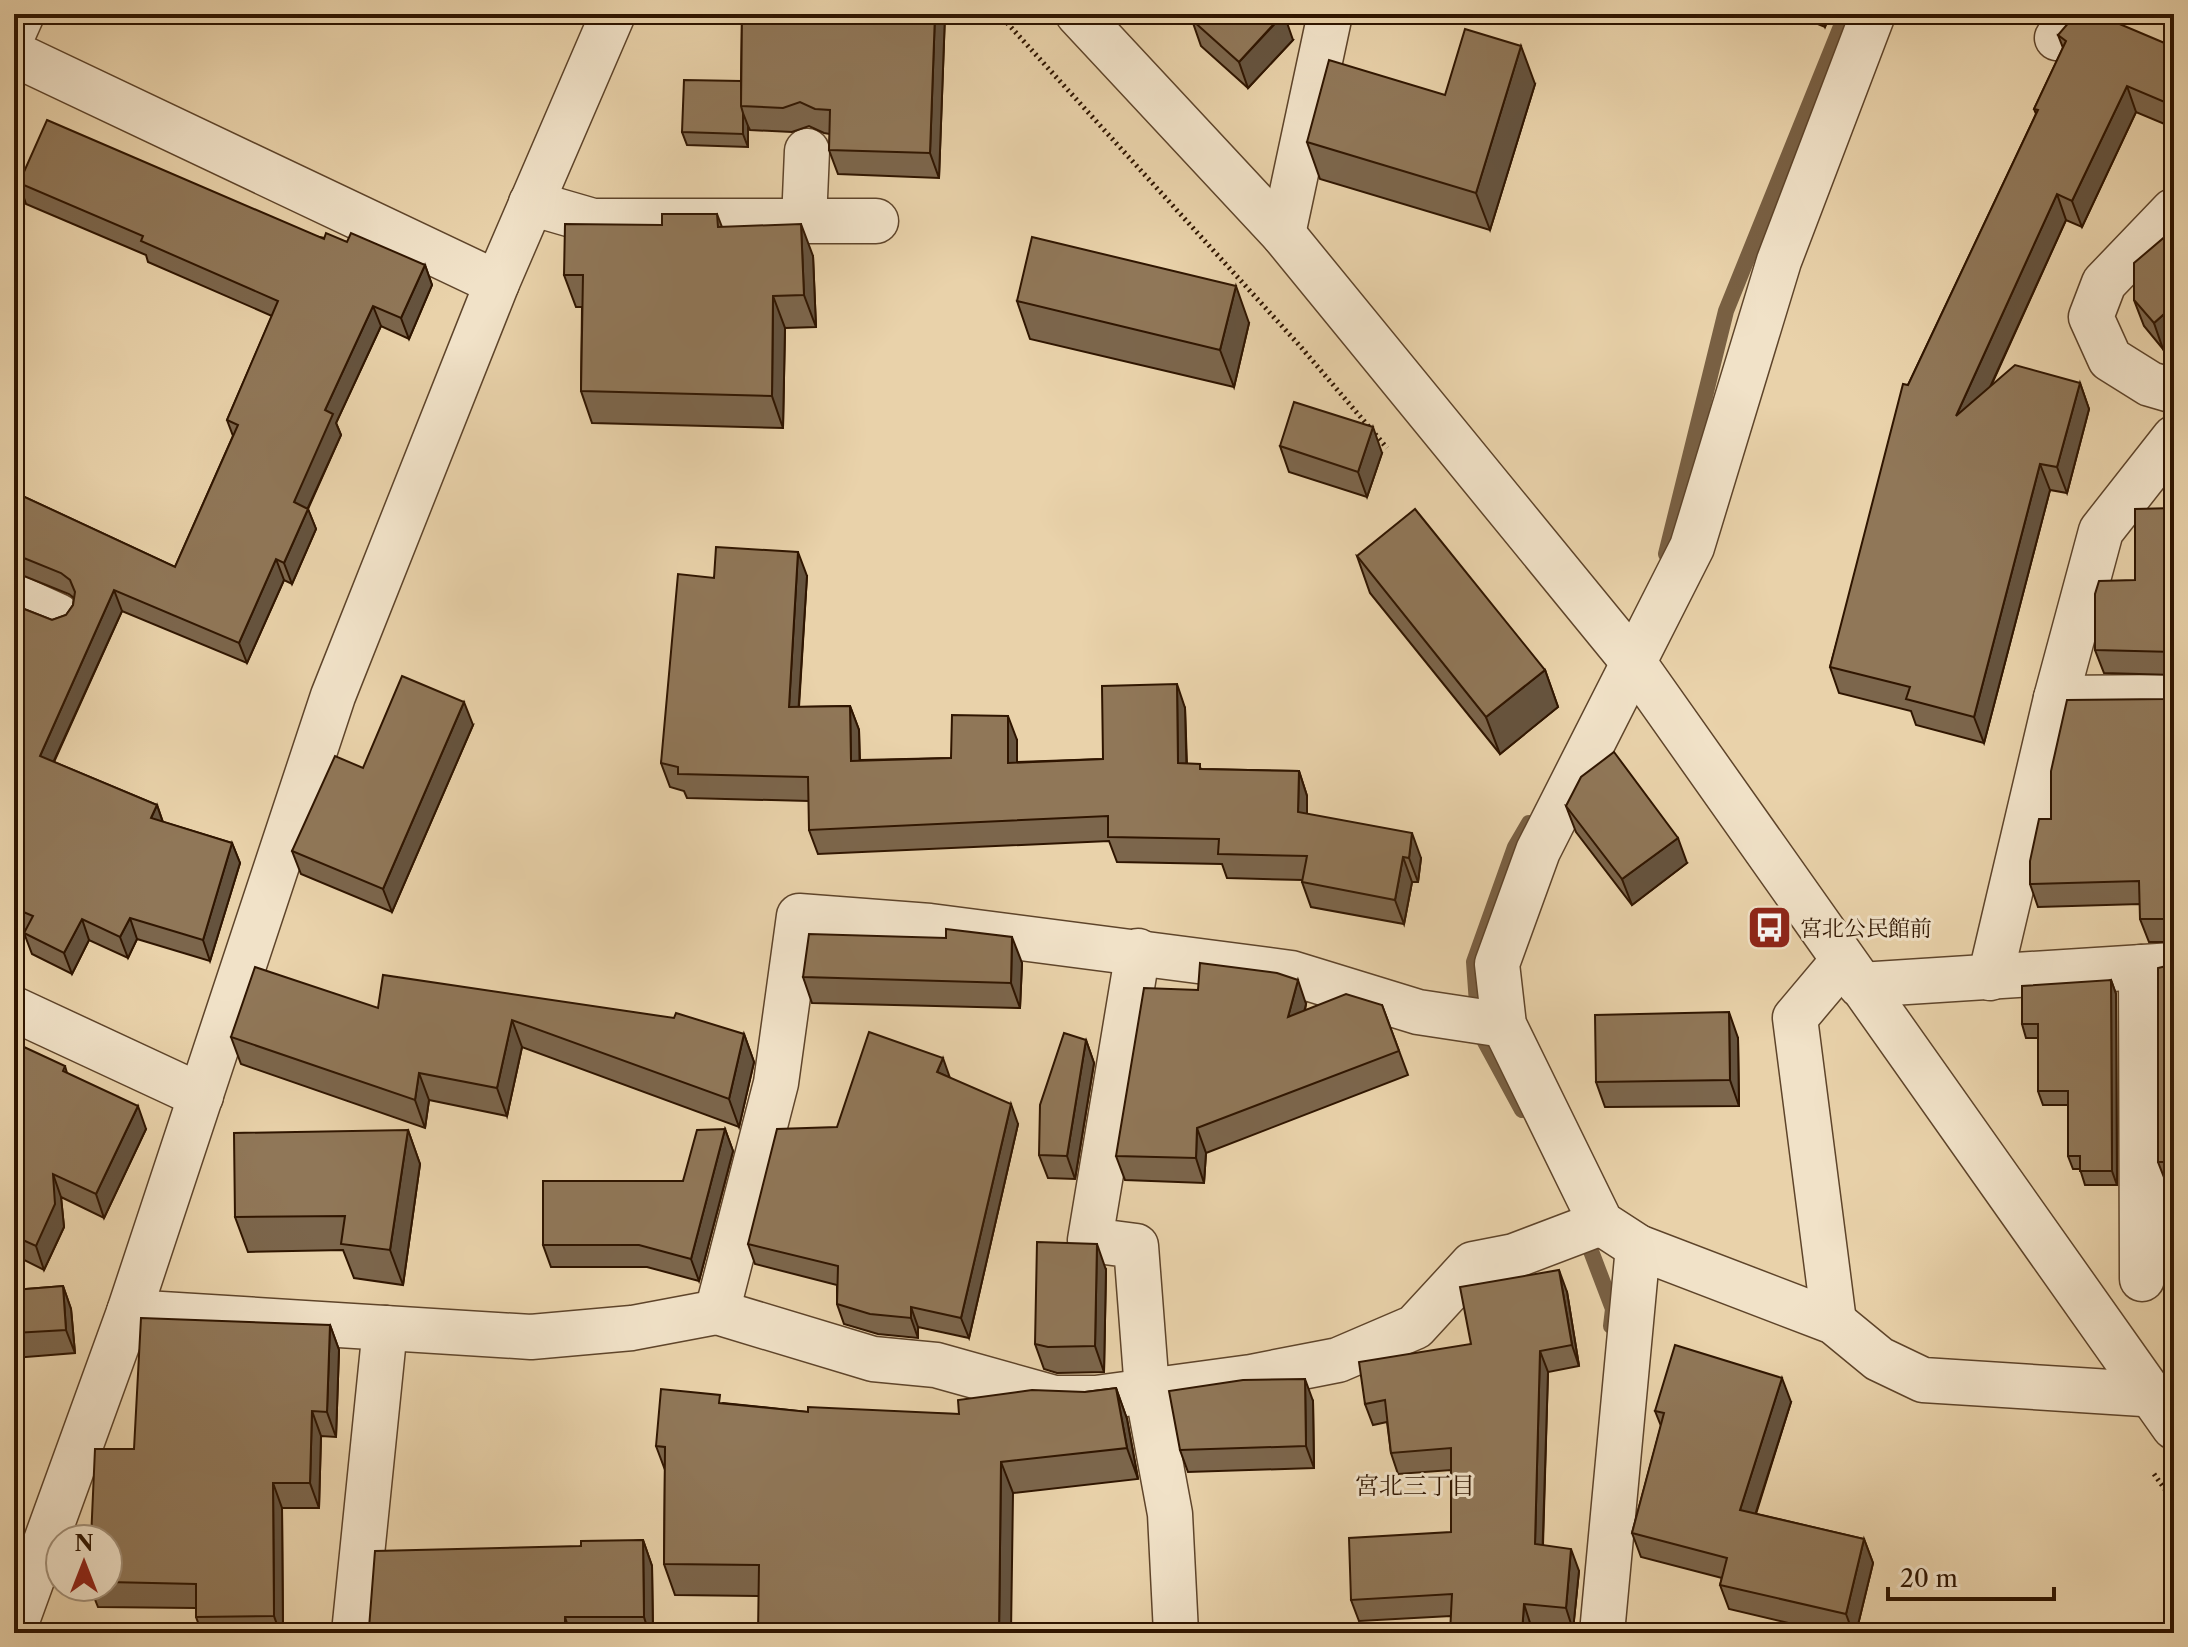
<svg xmlns="http://www.w3.org/2000/svg" width="2188" height="1647" viewBox="0 0 2188 1647" font-family="'Libre Caslon Text','Noto Serif JP',serif">
<style>
.lines{fill:none;stroke-linecap:round;stroke-linejoin:round}
.stream{stroke:#796043;stroke-width:16}
.minor-casing{stroke:#5e442a;stroke-width:47}
.path{stroke:#2f1500;stroke-width:5;stroke-dasharray:2 4;stroke-linecap:butt}
.minor{stroke:#f1e2c8;stroke-width:44}
.wall{fill:#7c664c;stroke:#2f1500;stroke-width:2}
.shaded-wall{fill:#65533e;stroke:#2f1500;stroke-width:2}
.building{fill:#907758;stroke:#2f1500;stroke-width:2}
.labels{text-anchor:middle;stroke-width:6;stroke-linejoin:round;paint-order:stroke}
.poi-label{font-size:22px;fill:#2f1500;stroke:#f1e2c8;text-anchor:start}
.neighbourhood-label{font-size:24px;fill:#2f1500;stroke:#f1e2c8}
</style>
<rect width="100%" height="100%" fill="#e9d2aa"/>
<filter id="stains"><feTurbulence type="fractalNoise" baseFrequency=".0025" numOctaves="4"/><feColorMatrix values="0 0 0 0 .2 0 0 0 0 .09 0 0 0 0 .02 0 0 0 .5 -.17"/></filter>
<radialGradient id="worn" r=".72"><stop offset=".6" stop-color="#630" stop-opacity="0"/><stop offset="1" stop-color="#630" stop-opacity=".3"/></radialGradient>
<g class="lines">
<!-- stream -->
<g class="stream">
<polyline points="1666,554 1726,311 1846,14"/>
<polyline points="1522,1110 1479,1031 1474,962 1515,847 1529,823"/>
<polyline points="1583,1230 1613,1309 1611,1326"/>
</g>
<defs>
<g id="minor">
<polyline points="1078,14 1283,234 1634,663 2174,1427"/>
<polyline points="1873,14 1779,261 1692,547 1538,851 1497,964 1504,1025 1601,1223 1638,1247 1834,1322 1879,1359 1923,1380 2174,1396"/>
<polyline points="14,32 22,14"/>
<polyline points="2057,38 2074,14"/>
<polyline points="14,54 497,283"/>
<polyline points="531,203 593,221 876,221"/>
<polyline points="2173,211 2104,283 2091,317 2110,359 2150,384 2174,391"/>
<polyline points="804,221 807,151"/>
<polyline points="1283,234 1330,14"/>
<polyline points="14,596 58,616"/>
<polyline points="2056,698 2174,697"/>
<polyline points="1138,951 1090,1240 1136,1246 1147,1390 1170,1514 1176,1633"/>
<polyline points="2141,967 2142,1279"/>
<polyline points="1990,978 2056,698 2101,531 2174,438"/>
<polyline points="1860,985 2174,965"/>
<polyline points="14,1009 201,1096"/>
<polyline points="129,1312 531,1337 632,1328 717,1312 873,1359 936,1365 1054,1398 1096,1398 1251,1377 1338,1360 1415,1327 1473,1264 1514,1256 1601,1223"/>
<polyline points="717,1312 776,1083 799,916 930,926 1291,973 1418,1012 1504,1025"/>
<polyline points="1834,1322 1795,1018 1843,961"/>
<polyline points="14,1629 129,1312 333,696 497,283 613,14"/>
<polyline points="354,1633 385,1328"/>
<polyline points="1602,1633 1638,1247"/>
</g>
</defs>
<!-- minor casing -->
<use href="#minor" class="minor-casing"/>
<!-- path -->
<g class="path">
<polyline points="999,14 1300,346 1387,448"/>
<polyline points="2154,1474 2174,1502"/>
</g>
<!-- minor -->
<use href="#minor" class="minor"/>
</g>
<!-- wall -->
<g class="wall">
<polygon points="742,14 945,14 939,178 838,174 829,150 830,134 824,133 809,126 792,132 750,130 748,126 748,147 687,145 682,132 741,81"/>
<polygon points="1793,14 1830,14 1825,27"/>
<polygon points="1192,20 1293,40 1248,88 1201,46"/>
<polygon points="2058,35 2174,47 2174,128 2136,112 2082,227 2066,220 1991,386 2080,383 2089,409 2067,493 2050,490 1984,743 1916,725 1911,711 1839,693 1830,667 1908,385 2036,114 2034,109 2063,48"/>
<polygon points="1535,84 1490,230 1320,179 1307,142 1445,95"/>
<polygon points="19,183 347,242 425,265 432,285 409,339 381,326 336,423 341,435 308,509 316,529 292,584 284,580 247,663 122,611 54,762 157,805 163,822 232,843 240,863 210,961 137,939 128,958 89,940 72,974 32,954 24,933 26,930 14,925 14,605 52,620 66,615 73,605 74,598 69,594 14,572 14,492 175,567 233,436 227,420 272,316 148,262 146,255 26,204"/>
<polygon points="717,214 722,227 813,256 816,327 785,328 783,428 592,423 581,391 582,307 576,307 564,275 662,225"/>
<polygon points="2174,229 2174,340 2163,349 2144,326 2134,300"/>
<polygon points="1017,301 1249,323 1234,387 1030,339"/>
<polygon points="1280,446 1382,453 1367,497 1289,472"/>
<polygon points="2174,508 2174,675 2104,673 2095,650 2135,580"/>
<polygon points="1357,556 1545,670 1558,707 1500,754 1370,593"/>
<polygon points="807,576 799,707 850,706 859,730 860,760 951,758 1017,740 1017,762 1103,759 1185,708 1187,764 1202,769 1299,771 1307,796 1307,814 1421,858 1418,882 1412,882 1404,924 1311,907 1302,882 1303,880 1227,878 1222,864 1117,862 1109,841 818,854 809,830 809,801 687,798 684,791 670,787 661,763 714,578"/>
<polygon points="2174,697 2174,942 2149,942 2140,919 2140,904 2038,907 2030,884 2051,819 2166,699"/>
<polygon points="473,725 392,912 301,874 292,851 363,768"/>
<polygon points="1566,806 1687,863 1632,905 1576,832"/>
<polygon points="946,938 1022,963 1020,1008 812,1003 803,977"/>
<polygon points="2174,964 2174,1185 2167,1185 2158,1162"/>
<polygon points="2111,980 2116,994 2117,1185 2085,1185 2080,1169 2073,1169 2068,1156 2068,1105 2043,1105 2038,1091 2038,1038 2026,1038 2022,1024"/>
<polygon points="1306,1004 1305,1010 1382,1005 1408,1075 1206,1153 1204,1183 1125,1180 1116,1156"/>
<polygon points="378,1008 744,1034 754,1062 739,1127 522,1047 507,1116 429,1100 425,1128 241,1064 231,1037"/>
<polygon points="1738,1038 1739,1106 1605,1107 1596,1082"/>
<polygon points="1086,1040 1094,1063 1075,1179 1048,1178 1039,1155"/>
<polygon points="65,1066 67,1073 146,1129 104,1218 61,1197 64,1227 44,1270 14,1255 14,1068"/>
<polygon points="950,1078 1018,1124 969,1338 918,1327 918,1338 878,1334 844,1324 837,1304 837,1285 755,1264 748,1244 837,1127"/>
<polygon points="725,1129 733,1151 699,1281 647,1267 551,1267 543,1245 683,1181"/>
<polygon points="408,1130 420,1164 403,1285 354,1278 343,1250 248,1252 235,1217"/>
<polygon points="1106,1270 1104,1372 1057,1373 1044,1369 1035,1344"/>
<polygon points="63,1286 71,1309 75,1353 14,1358 14,1290"/>
<polygon points="1567,1292 1579,1366 1548,1372 1543,1545 1579,1571 1573,1630 1451,1616 1359,1621 1351,1600 1451,1532 1451,1470 1398,1474 1391,1453 1387,1422 1373,1425 1365,1404 1471,1344"/>
<polygon points="330,1325 339,1350 336,1437 321,1436 319,1508 282,1508 283,1633 202,1633 196,1617 196,1608 98,1607 90,1587 108,1587 108,1539"/>
<polygon points="1116,1388 1127,1419 1138,1479 1013,1493 758,1596 675,1595 664,1564 665,1470 656,1446 723,1403 808,1412 959,1414 1085,1392"/>
<polygon points="1313,1401 1314,1468 1188,1472 1180,1450"/>
<polygon points="1791,1402 1756,1514 1864,1539 1873,1563 1856,1633 1831,1633 1729,1609 1720,1585 1722,1578 1641,1557 1632,1533 1661,1426 1655,1411"/>
<polygon points="643,1540 652,1566 653,1633 371,1633 369,1628 581,1546"/>
</g>
<!-- shaded-wall -->
<g class="shaded-wall">
<polygon points="935,14 945,14 939,178 930,153"/>
<polygon points="1284,14 1293,40 1248,88 1239,62"/>
<polygon points="1820,14 1830,14 1825,27"/>
<polygon points="1521,46 1535,84 1490,230 1476,193"/>
<polygon points="2127,86 2136,112 2082,227 2072,201"/>
<polygon points="743,113 748,126 748,147 743,134"/>
<polygon points="2057,194 2066,220 1965,442 1956,416"/>
<polygon points="801,224 813,256 816,327 804,295"/>
<polygon points="425,265 432,285 409,339 401,318"/>
<polygon points="1236,286 1249,323 1234,387 1220,350"/>
<polygon points="773,296 785,328 783,428 772,396"/>
<polygon points="2174,305 2174,340 2163,349 2154,323"/>
<polygon points="373,306 381,326 336,423 341,435 301,523 294,502 325,410"/>
<polygon points="2080,383 2089,409 2067,493 2057,467"/>
<polygon points="1373,427 1382,453 1367,497 1358,472"/>
<polygon points="2040,464 2050,490 1984,743 1974,717"/>
<polygon points="308,509 316,529 292,584 284,563"/>
<polygon points="798,552 807,576 797,732 789,707"/>
<polygon points="276,559 284,580 247,663 239,643"/>
<polygon points="114,590 122,611 47,776 40,756"/>
<polygon points="1545,670 1558,707 1500,754 1486,717"/>
<polygon points="1177,684 1185,708 1187,788 1178,763"/>
<polygon points="464,702 473,725 392,912 383,889"/>
<polygon points="850,706 859,730 860,785 851,761"/>
<polygon points="1008,716 1017,740 1017,787 1008,763"/>
<polygon points="1299,771 1307,796 1307,836 1298,812"/>
<polygon points="157,805 164,826 151,818"/>
<polygon points="1412,833 1421,858 1418,882 1409,858"/>
<polygon points="1678,838 1687,863 1632,905 1622,879"/>
<polygon points="232,843 240,863 210,961 203,940"/>
<polygon points="1403,857 1412,882 1404,924 1395,900"/>
<polygon points="130,918 137,939 128,958 120,937"/>
<polygon points="82,919 89,940 72,974 64,953"/>
<polygon points="1012,937 1022,963 1020,1008 1011,983"/>
<polygon points="1298,980 1306,1004 1297,1041 1288,1017"/>
<polygon points="2111,980 2116,994 2117,1185 2112,1171"/>
<polygon points="1729,1012 1738,1038 1739,1106 1730,1080"/>
<polygon points="512,1020 522,1047 507,1116 497,1088"/>
<polygon points="744,1034 754,1062 739,1127 729,1099"/>
<polygon points="1086,1040 1094,1063 1075,1179 1067,1156"/>
<polygon points="943,1058 950,1078 937,1072"/>
<polygon points="419,1073 429,1100 425,1128 415,1100"/>
<polygon points="1011,1104 1018,1124 969,1338 961,1318"/>
<polygon points="138,1106 146,1129 104,1218 96,1194"/>
<polygon points="1197,1128 1206,1153 1204,1183 1196,1158"/>
<polygon points="725,1129 733,1151 699,1281 691,1259"/>
<polygon points="408,1130 420,1164 403,1285 390,1250"/>
<polygon points="53,1174 61,1197 64,1227 44,1270 36,1246"/>
<polygon points="1097,1244 1106,1270 1104,1372 1095,1346"/>
<polygon points="1559,1270 1567,1292 1579,1366 1572,1345"/>
<polygon points="63,1286 71,1309 75,1353 66,1330"/>
<polygon points="911,1307 918,1327 918,1338 911,1318"/>
<polygon points="330,1325 339,1350 336,1437 327,1412"/>
<polygon points="1540,1351 1548,1372 1542,1566 1535,1544"/>
<polygon points="1782,1378 1791,1402 1749,1534 1740,1510"/>
<polygon points="1305,1379 1313,1401 1314,1468 1306,1446"/>
<polygon points="1116,1388 1127,1419 1138,1479 1127,1448"/>
<polygon points="312,1411 321,1436 319,1508 310,1483"/>
<polygon points="1001,1462 1013,1493 1011,1633 999,1633"/>
<polygon points="273,1483 282,1508 283,1633 280,1633 274,1616"/>
<polygon points="1864,1539 1873,1563 1856,1633 1853,1633 1846,1614"/>
<polygon points="643,1540 652,1566 653,1633 649,1633 644,1617"/>
<polygon points="1571,1549 1579,1571 1573,1630 1566,1608"/>
<polygon points="1524,1604 1531,1626 1531,1633 1522,1633"/>
<polygon points="565,1617 570,1633 566,1633 565,1630"/>
</g>
<!-- building -->
<g class="building">
<polygon points="742,14 935,14 930,153 829,150 830,110 815,109 800,102 783,108 741,106"/>
<polygon points="1198,14 1283,14 1239,62 1192,20"/>
<polygon points="2076,14 2096,14 2174,47 2174,106 2127,86 2072,201 2057,194 1956,416 2015,365 2080,383 2057,467 2040,464 1974,717 1906,699 1910,687 1830,667 1903,384 1908,385 2038,110 2034,109 2066,41 2058,35"/>
<polygon points="1465,29 1521,46 1476,193 1307,142 1329,60 1445,95"/>
<polygon points="684,80 741,81 741,106 743,113 743,134 682,132"/>
<polygon points="47,120 324,239 326,233 347,242 351,233 425,265 401,318 373,306 325,410 333,414 294,502 308,509 284,563 276,559 239,643 114,590 40,756 157,805 151,818 232,843 203,940 130,918 120,937 82,919 64,953 24,933 33,916 14,908 14,605 52,620 66,615 73,605 75,592 70,580 61,573 14,554 14,492 175,567 238,425 227,420 278,301 141,241 143,236 19,183"/>
<polygon points="662,214 717,214 718,227 801,224 804,295 773,296 772,396 581,391 583,275 564,275 565,224 662,225"/>
<polygon points="2174,229 2174,305 2154,323 2134,300 2134,263"/>
<polygon points="1032,237 1236,286 1220,350 1017,301"/>
<polygon points="1294,402 1373,427 1358,472 1280,446"/>
<polygon points="2174,508 2174,652 2095,650 2095,594 2099,581 2135,580 2135,509"/>
<polygon points="1415,509 1545,670 1486,717 1357,556"/>
<polygon points="716,547 798,552 789,707 850,706 851,761 951,758 952,715 1008,716 1008,763 1103,759 1102,686 1177,684 1178,763 1200,764 1200,769 1299,771 1298,812 1412,833 1409,858 1403,857 1395,900 1302,882 1307,856 1218,854 1219,839 1108,837 1108,816 809,830 808,777 678,774 678,767 661,763 678,574 714,578"/>
<polygon points="402,676 464,702 383,889 292,851 335,756 363,768"/>
<polygon points="2174,697 2174,919 2140,919 2139,881 2030,884 2030,861 2039,819 2051,819 2051,771 2067,700 2166,699"/>
<polygon points="1614,752 1678,838 1622,879 1566,806 1581,777"/>
<polygon points="946,929 1012,937 1011,983 803,977 809,934 946,938"/>
<polygon points="1200,963 1277,973 1298,980 1288,1017 1346,994 1382,1005 1399,1051 1197,1128 1196,1158 1116,1156 1144,988 1198,990"/>
<polygon points="2174,964 2174,1162 2158,1162 2158,968"/>
<polygon points="255,967 378,1008 383,975 674,1018 676,1013 744,1034 729,1099 512,1020 497,1088 419,1073 415,1100 231,1037"/>
<polygon points="2111,980 2112,1171 2080,1171 2080,1156 2068,1156 2068,1091 2038,1091 2038,1024 2022,1024 2022,986"/>
<polygon points="1729,1012 1730,1080 1596,1082 1595,1015"/>
<polygon points="869,1032 943,1058 937,1072 1011,1104 961,1318 911,1307 911,1318 870,1314 837,1304 838,1266 748,1244 777,1129 837,1127"/>
<polygon points="1064,1033 1086,1040 1067,1156 1039,1155 1040,1105"/>
<polygon points="24,1047 65,1066 63,1071 138,1106 96,1194 53,1174 55,1204 36,1246 14,1236 14,1068"/>
<polygon points="725,1129 691,1259 639,1245 543,1245 543,1181 683,1181 697,1130"/>
<polygon points="408,1130 390,1250 341,1244 345,1216 235,1217 234,1133"/>
<polygon points="1037,1242 1097,1244 1095,1346 1048,1347 1035,1344"/>
<polygon points="1559,1270 1572,1345 1540,1351 1535,1544 1571,1549 1566,1608 1524,1604 1522,1633 1450,1633 1452,1594 1351,1600 1349,1538 1451,1532 1451,1448 1391,1453 1385,1400 1365,1404 1359,1362 1471,1344 1460,1287"/>
<polygon points="63,1286 66,1330 14,1333 14,1290"/>
<polygon points="141,1318 330,1325 327,1412 312,1411 310,1483 273,1483 274,1616 196,1617 196,1584 108,1582 108,1539 91,1539 95,1449 134,1449"/>
<polygon points="1675,1345 1782,1378 1740,1510 1864,1539 1846,1614 1720,1585 1727,1558 1632,1533 1664,1413 1655,1411"/>
<polygon points="1305,1379 1306,1446 1180,1450 1169,1391 1243,1380"/>
<polygon points="1116,1388 1127,1448 1001,1462 999,1633 758,1633 759,1565 664,1564 665,1447 656,1446 661,1389 720,1395 719,1403 808,1412 808,1407 959,1414 958,1400 1032,1390 1085,1392"/>
<polygon points="643,1540 644,1617 565,1617 565,1630 369,1628 375,1551 581,1546 581,1541"/>
</g>
<!-- icons -->
<defs>
<symbol id="bus-square" viewBox="-11 -11 22 22"><rect x="-9" y="-9" width="18" height="18" rx="4" fill="#8f2418" stroke="#f1e2c8"/><path d="M-5-6H5V4H4V6H2V4H-2V6H-4V4H-5ZM-3.5-4V0h7V-4ZM-3.5 1.2v1.5H-2V1.2ZM2 1.2v1.5H3.5V1.2Z" fill="#fff"/></symbol>
</defs>
<g fill-rule="evenodd">
<use href="#bus-square" x="1744" y="902" width="51" height="51"/>
</g>
<g class="labels">
<!-- poi labels -->
<g class="poi-label">
<text x="1800" y="936">宮北公民館前</text>
</g>
<!-- neighbourhood labels -->
<g class="neighbourhood-label">
<text x="1415" y="1494">宮北三丁目</text>
</g>
</g>
<!-- margin -->
<rect width="2188" height="1647" fill="none" stroke="#e9d2aa" stroke-width="48"/>
<rect x="16" y="16" width="2156" height="1615" fill="none" stroke="#2f1500" stroke-width="4"/>
<rect x="24" y="24" width="2140" height="1599" fill="none" stroke="#2f1500" stroke-width="2"/>
<!-- north arrow -->
<g transform="translate(84 1563)"><circle r="38" fill="#f1e2c8" stroke="#a39078" stroke-width="2"/>
<path d="M0-6L14 30L0 20L-14 30Z" fill="#8f2418"/>
<text y="-12" font-size="22" font-weight="bold" text-anchor="middle" fill="#2f1500">N</text>
</g>
<!-- scale -->
<path d="M1888 1587v12h166v-12" fill="none" stroke="#2f1500" stroke-width="4"/>
<text x="1900" y="1587" font-size="24" fill="#2f1500" stroke="#f1e2c8" stroke-width="6" paint-order="stroke">20 m</text>
<rect width="100%" height="100%" filter="url(#stains)"/>
<rect width="100%" height="100%" fill="url(#worn)"/>
</svg>
